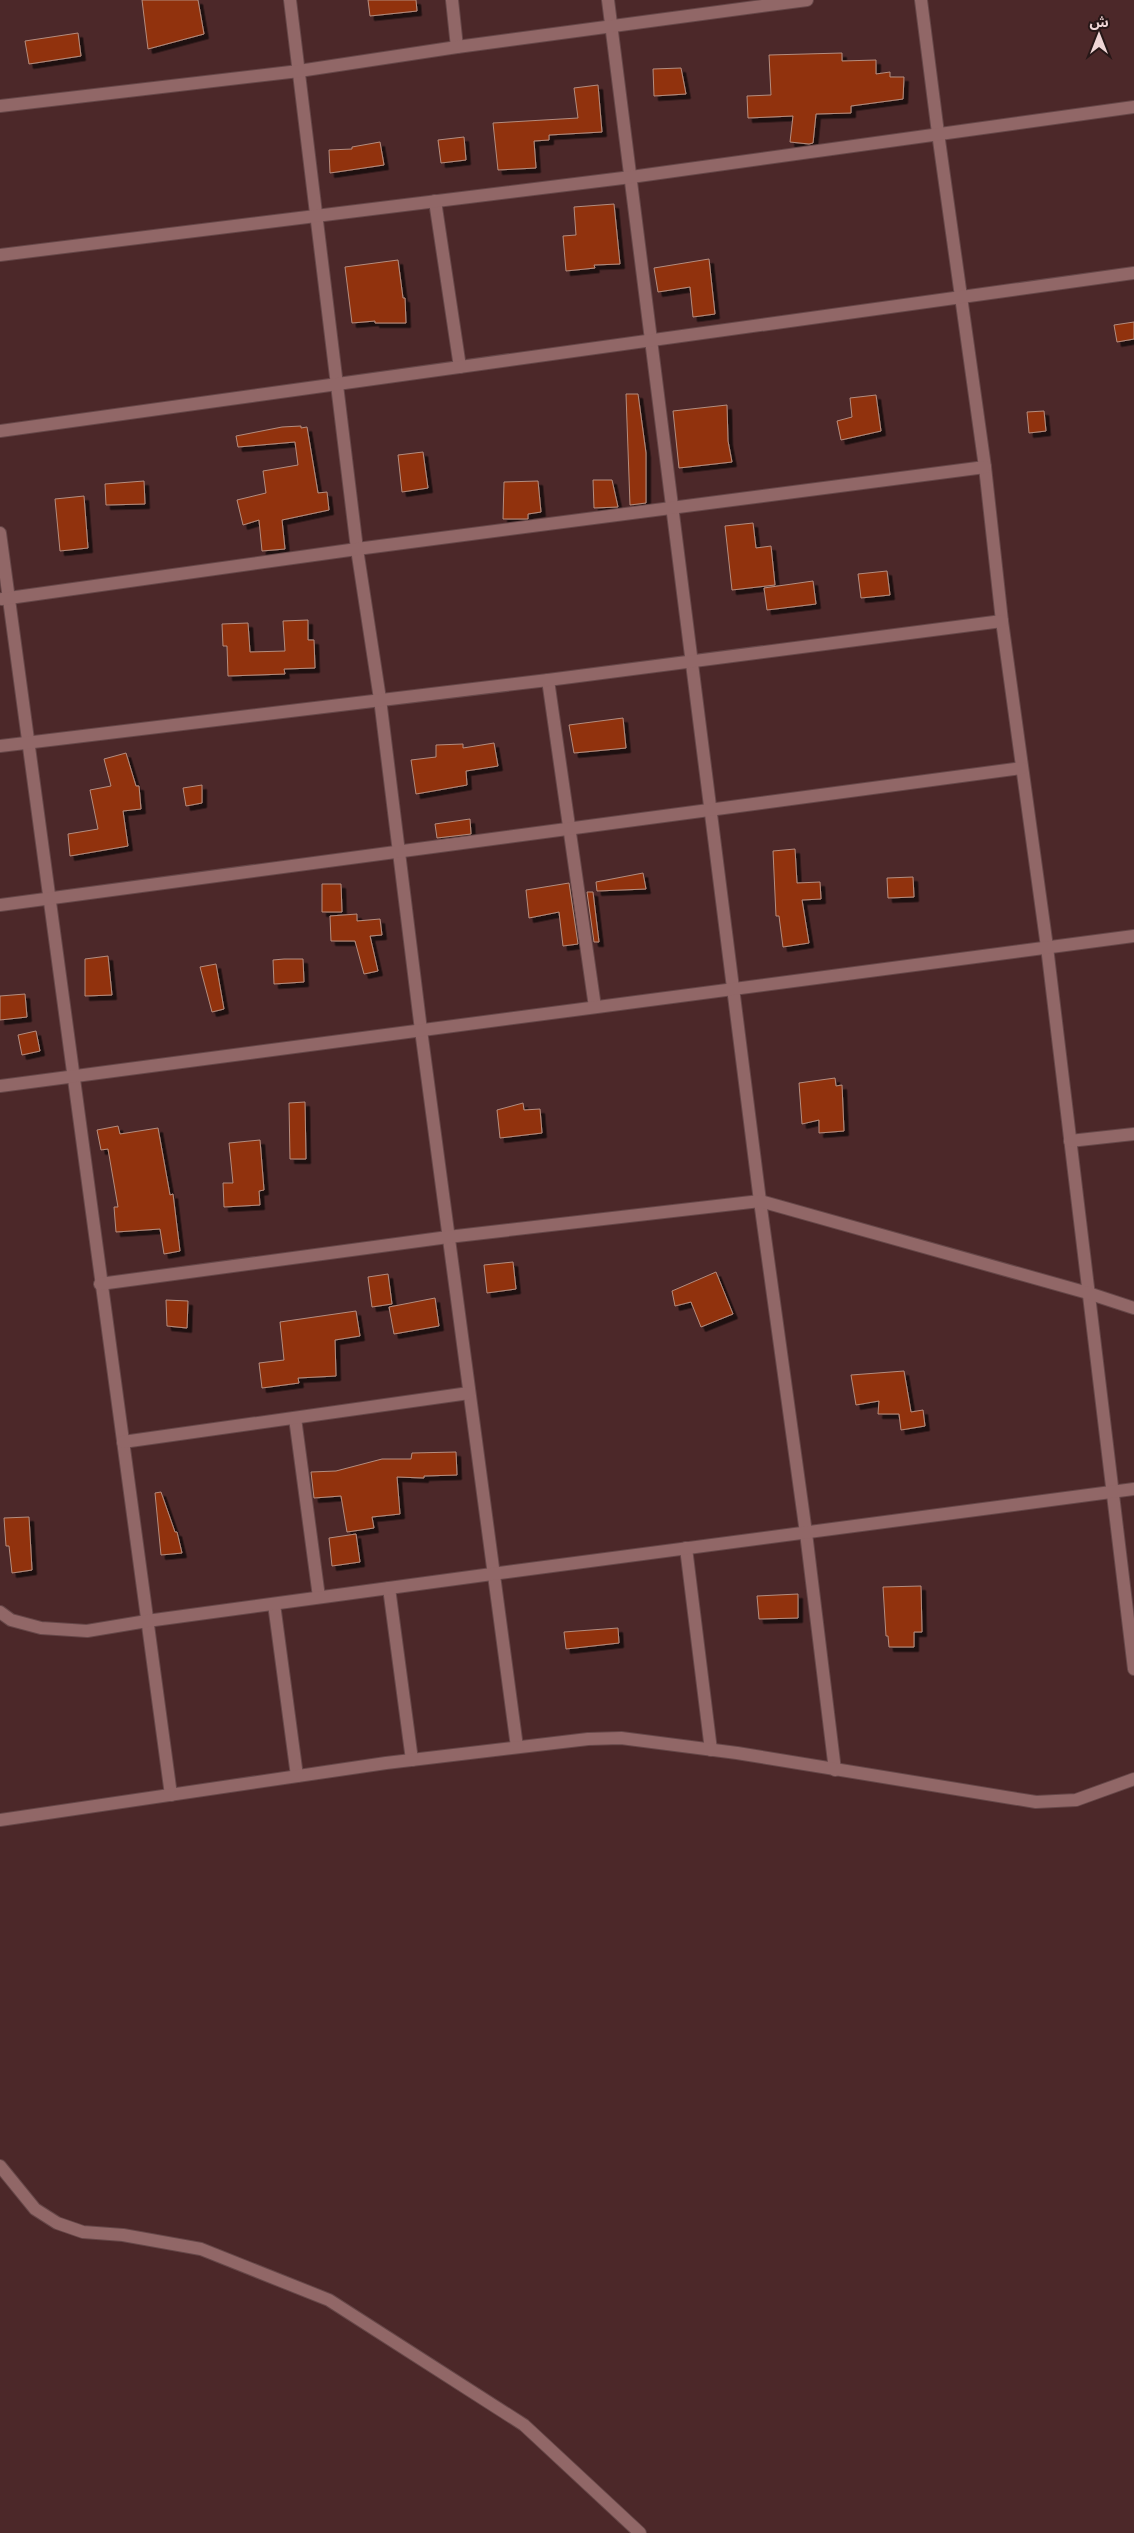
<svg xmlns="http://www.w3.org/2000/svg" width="1134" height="2533" viewBox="0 0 1134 2533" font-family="Lora,'Noto Sans Arabic',serif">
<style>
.building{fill:#91330d;stroke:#b48c7e;filter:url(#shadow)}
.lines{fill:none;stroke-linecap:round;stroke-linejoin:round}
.minor-casing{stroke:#664748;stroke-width:14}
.minor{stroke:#916767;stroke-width:12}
</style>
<defs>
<filter id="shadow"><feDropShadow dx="4.5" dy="4.5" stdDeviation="0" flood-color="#0009"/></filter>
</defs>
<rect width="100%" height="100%" fill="#4c2829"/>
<!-- building -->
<g class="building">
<polygon points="142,0 198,0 204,34 148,49"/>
<polygon points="368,0 416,0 417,11 370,16"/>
<polygon points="78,33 81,56 29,64 25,41"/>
<polygon points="842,53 842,61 876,60 876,74 890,72 890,77 904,77 903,99 851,106 851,113 816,114 813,143 809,144 790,142 793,116 748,118 747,96 771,95 769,55"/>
<polygon points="681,68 686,94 654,96 653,69"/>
<polygon points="598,85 602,132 549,135 549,140 534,141 536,168 498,170 493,123 578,118 574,88"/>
<polygon points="464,137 466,160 441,163 438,140"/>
<polygon points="380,142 384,165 330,173 329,150 352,149 352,147"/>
<polygon points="614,204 620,264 594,265 595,268 566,271 563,236 576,235 574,207"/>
<polygon points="709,259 715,314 693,317 690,287 658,292 654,268"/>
<polygon points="398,260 403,298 405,298 406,323 375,323 375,321 352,323 345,267"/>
<polygon points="1134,322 1134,339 1117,342 1114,325"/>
<polygon points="626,394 638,394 646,453 646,503 630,505"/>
<polygon points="876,395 881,431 841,440 837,421 852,417 850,398"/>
<polygon points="727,405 728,441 732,462 679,468 673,411"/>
<polygon points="1044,411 1046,431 1029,433 1027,412"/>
<polygon points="301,426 301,428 307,427 318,493 327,492 329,510 282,520 285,549 262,551 259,520 243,525 237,500 266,493 263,471 298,465 295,442 238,447 236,436 282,427"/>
<polygon points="423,452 428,488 402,492 398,455"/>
<polygon points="593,480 612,480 618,507 594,508"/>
<polygon points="144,481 145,504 106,505 105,484"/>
<polygon points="538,481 541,512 528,514 528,519 503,519 504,482"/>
<polygon points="84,496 88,548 60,551 55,499"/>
<polygon points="753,523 756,548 771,546 775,585 732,590 725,526"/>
<polygon points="887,571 890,595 861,598 858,574"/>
<polygon points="813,581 816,604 767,610 764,588"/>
<polygon points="308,620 308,640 314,640 315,668 284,669 285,674 228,676 227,646 223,646 222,624 248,623 250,652 285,651 283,621"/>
<polygon points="623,718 626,748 574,753 569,725"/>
<polygon points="494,743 498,766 466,771 467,785 416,794 411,760 436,757 436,745 463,744 463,748"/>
<polygon points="126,753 136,786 139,786 141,809 123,811 128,846 70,856 68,834 98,829 90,790 111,786 104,759"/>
<polygon points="202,785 202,803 186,806 183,788"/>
<polygon points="470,819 471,834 437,838 435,824"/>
<polygon points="795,849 797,883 820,882 821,899 802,900 809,943 783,947 779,916 776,916 773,851"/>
<polygon points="643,873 646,889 597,891 596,882"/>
<polygon points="913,877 914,897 888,898 887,878"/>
<polygon points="569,883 578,944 563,946 559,912 529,918 526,890"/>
<polygon points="322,884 341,884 342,912 322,912"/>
<polygon points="587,892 593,892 599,942 594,942"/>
<polygon points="357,914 357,921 380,919 382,935 370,936 378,971 364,974 355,941 331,941 330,916"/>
<polygon points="108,956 112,995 85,996 85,959"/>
<polygon points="284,959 303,959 304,982 274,984 273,960"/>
<polygon points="216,964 224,1009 212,1012 200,967"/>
<polygon points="25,994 27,1017 0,1020 0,996"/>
<polygon points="36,1031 40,1051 22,1055 18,1035"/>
<polygon points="835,1078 836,1086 842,1085 844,1131 819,1133 819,1120 802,1124 799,1083"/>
<polygon points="305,1102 306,1159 290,1159 289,1103"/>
<polygon points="523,1103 524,1110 540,1109 542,1133 500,1138 497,1110"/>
<polygon points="118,1126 120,1134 158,1128 170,1195 173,1194 180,1251 164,1254 160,1229 116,1232 114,1207 118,1207 108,1149 101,1150 97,1130"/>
<polygon points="260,1140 264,1190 259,1191 260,1205 224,1207 223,1183 233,1183 229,1143"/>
<polygon points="513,1262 516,1289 487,1293 484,1265"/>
<polygon points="716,1272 733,1314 701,1327 691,1302 675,1306 672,1291"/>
<polygon points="388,1274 392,1304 372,1307 368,1277"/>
<polygon points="435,1298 439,1326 394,1334 389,1307"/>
<polygon points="166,1300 188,1301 187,1328 167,1326"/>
<polygon points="356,1311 360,1336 335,1340 336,1376 298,1378 299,1383 262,1388 259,1363 284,1360 280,1322"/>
<polygon points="904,1371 911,1412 923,1410 925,1426 901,1430 899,1414 878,1414 879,1401 856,1405 851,1375"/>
<polygon points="456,1452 457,1475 424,1476 424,1478 397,1477 400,1514 372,1517 374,1528 347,1532 341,1496 314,1498 311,1472 336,1471 382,1459 411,1459 412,1453"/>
<polygon points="161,1492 175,1532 177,1532 182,1553 161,1555 155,1493"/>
<polygon points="29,1517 32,1570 12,1573 9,1546 6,1546 4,1518"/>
<polygon points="356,1534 360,1562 332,1566 329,1538"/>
<polygon points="921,1586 922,1632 914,1632 914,1647 889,1647 888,1636 886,1636 883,1587"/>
<polygon points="798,1594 798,1618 759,1619 757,1596"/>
<polygon points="618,1628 619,1643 566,1649 564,1632"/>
</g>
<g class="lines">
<defs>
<g id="minor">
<polyline points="290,0 357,549 380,699 421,1030 517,1747"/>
<polyline points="452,0 457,47"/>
<polyline points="608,0 760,1201 806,1533 835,1770"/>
<polyline points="921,0 938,133 985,467 1002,621 1047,947 1134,1669"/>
<polyline points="0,106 299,71 457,47 807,0"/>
<polyline points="435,201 460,367"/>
<polyline points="0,255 631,177 1134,107"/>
<polyline points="0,431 1134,273"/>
<polyline points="0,533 171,1795"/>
<polyline points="2,599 357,549 985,467"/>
<polyline points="548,680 595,1007"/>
<polyline points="0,746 548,680 1002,621"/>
<polyline points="0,905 1022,768"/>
<polyline points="0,1086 1134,936"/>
<polyline points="1070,1141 1134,1134"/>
<polyline points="100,1284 448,1237 760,1201 1088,1293 1134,1308"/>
<polyline points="295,1418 319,1597"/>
<polyline points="123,1442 469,1393"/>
<polyline points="686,1548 711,1750"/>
<polyline points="389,1588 412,1760"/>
<polyline points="274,1604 297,1776"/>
<polyline points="0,1612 11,1620 41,1628 87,1631 147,1621 492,1574 1134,1489"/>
<polyline points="0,1820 386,1763 588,1739 621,1738 737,1753 1036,1802 1076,1800 1134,1779"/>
<polyline points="0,2166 35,2209 57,2223 83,2232 123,2235 201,2249 329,2300 524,2425 640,2533"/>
</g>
</defs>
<!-- minor casing -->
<use href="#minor" class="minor-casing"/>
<!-- minor -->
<use href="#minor" class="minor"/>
</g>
<!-- north arrow -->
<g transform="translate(1099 35)" stroke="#271717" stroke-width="4" paint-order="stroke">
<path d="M0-4L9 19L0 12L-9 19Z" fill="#efd6d6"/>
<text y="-8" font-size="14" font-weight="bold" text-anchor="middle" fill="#efd6d6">ش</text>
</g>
</svg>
